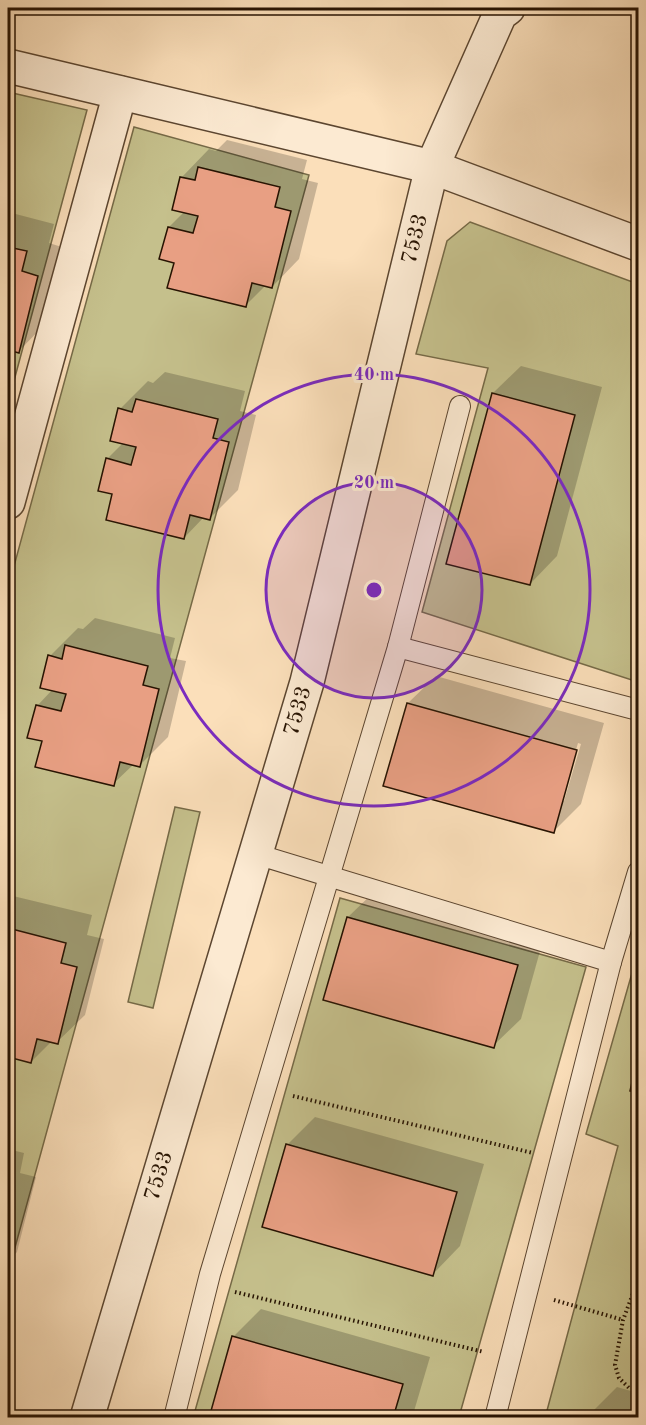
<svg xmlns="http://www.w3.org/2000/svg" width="646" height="1425" viewBox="0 0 646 1425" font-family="'Old Standard TT',serif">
<rect width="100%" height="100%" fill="#fbdfba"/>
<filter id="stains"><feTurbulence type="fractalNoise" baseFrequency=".00333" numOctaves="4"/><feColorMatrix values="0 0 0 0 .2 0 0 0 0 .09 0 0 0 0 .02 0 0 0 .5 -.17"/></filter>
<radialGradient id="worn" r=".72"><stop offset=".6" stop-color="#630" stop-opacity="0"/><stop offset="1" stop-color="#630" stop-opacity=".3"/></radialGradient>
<g fill="#c5c08c" stroke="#766a47" stroke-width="1.5">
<path d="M 8,92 L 87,110 L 8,403 Z"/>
<path d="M 134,127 L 309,175 L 8,1273 L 8,588 Z"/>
<path d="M 470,222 L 638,284 L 638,682 L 422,612 L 488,368 L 416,354 L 447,241 Z"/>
<path d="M 175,807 L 200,812 L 153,1008 L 128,1002 Z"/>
<path d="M 340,898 L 586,967 L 459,1417 L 193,1418 Z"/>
<path d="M 638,952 L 638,1417 L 545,1418 L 618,1146 L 586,1134 Z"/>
</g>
<g fill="#0003" fill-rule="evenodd">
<path d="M 227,140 L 307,160 L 302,179 L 318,183 L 299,259 L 272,287 L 266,285 L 245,306 L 175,261 L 169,227 L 185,211 L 174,209 L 182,177 L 209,149 L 216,151 Z"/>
<path d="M 8,212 L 54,224 L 49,243 L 65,248 L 46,323 L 19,351 L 13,349 L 8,355 Z"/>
<path d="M 521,366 L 602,387 L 557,556 L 530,584 L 493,393 Z"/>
<path d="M 165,372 L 245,391 L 240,411 L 256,415 L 238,490 L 210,518 L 204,517 L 184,538 L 113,493 L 107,459 L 123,443 L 120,409 L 148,381 L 153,383 Z"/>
<path d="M 95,618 L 175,638 L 170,658 L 186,661 L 168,737 L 140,765 L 134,764 L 113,784 L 37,706 L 53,689 L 50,656 L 78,628 L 83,629 Z"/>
<path d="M 436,676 L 604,723 L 581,804 L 553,832 L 408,703 ZM 578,743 L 581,744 L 564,801 L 561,801 Z"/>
<path d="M 376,890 L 544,937 L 521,1019 L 493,1046 L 348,917 Z"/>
<path d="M 13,896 L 92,915 L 87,935 L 104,939 L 85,1015 L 57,1042 L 52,1041 L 31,1062 L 8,1056 L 8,901 Z"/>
<path d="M 315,1117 L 484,1164 L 460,1246 L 433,1274 L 287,1145 Z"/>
<path d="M 8,1149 L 24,1153 L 20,1173 L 36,1177 L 17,1252 L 8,1262 Z"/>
<path d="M 261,1309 L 430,1357 L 412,1418 L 210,1418 L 233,1337 Z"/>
<path d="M 617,1387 L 638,1393 L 638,1418 L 588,1418 L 589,1415 Z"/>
</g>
<g fill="#e89f83" stroke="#271302" stroke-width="1.5">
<path d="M 198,167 L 280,187 L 275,207 L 291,211 L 272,288 L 252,283 L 246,307 L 167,288 L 174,263 L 159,259 L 168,227 L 193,233 L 198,216 L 172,210 L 180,177 L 195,180 Z"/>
<path d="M 8,247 L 27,251 L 22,271 L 38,276 L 19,353 L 8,350 Z"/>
<path d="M 492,393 L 575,415 L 530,585 L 446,564 Z"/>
<path d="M 136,399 L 218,419 L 213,438 L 229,442 L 210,520 L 190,515 L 184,539 L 106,520 L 112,494 L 98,491 L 106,458 L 131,465 L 136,447 L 110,441 L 118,408 L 132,412 Z"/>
<path d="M 65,645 L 148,666 L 143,685 L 159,689 L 140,767 L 120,762 L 114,786 L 35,767 L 42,741 L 27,738 L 36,705 L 61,711 L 66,694 L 40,688 L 48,655 L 62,659 Z"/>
<path d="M 407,703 L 577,750 L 554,833 L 383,786 Z"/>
<path d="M 347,917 L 518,965 L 494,1048 L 323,1000 Z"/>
<path d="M 8,928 L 66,943 L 61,963 L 77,967 L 58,1044 L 37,1039 L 31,1063 L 8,1057 Z"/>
<path d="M 638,1056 L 638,1093 L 630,1091 Z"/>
<path d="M 286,1144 L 457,1192 L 433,1276 L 262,1227 Z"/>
<path d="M 232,1336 L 403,1384 L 393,1418 L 209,1418 Z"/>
</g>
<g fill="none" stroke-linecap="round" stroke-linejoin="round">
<defs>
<g id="service">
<path d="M 398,647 L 638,710"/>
<path d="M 256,854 L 611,962"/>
<path d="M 174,1418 L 210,1274 L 398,647 L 460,406"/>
<path d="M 495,1418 L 611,962 L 638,872"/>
</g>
<g id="minor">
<path d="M 8,66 L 432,167 L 638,244"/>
<path d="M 8,502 L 120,93"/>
<path d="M 87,1418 L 307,682 L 432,167 L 500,14 L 508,8"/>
</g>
</defs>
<use href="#service" stroke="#5c4630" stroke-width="22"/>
<use href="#minor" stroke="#5c4630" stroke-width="36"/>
<g stroke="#271302" stroke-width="4" stroke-dasharray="1.5 3" stroke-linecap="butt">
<path d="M 293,1096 L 533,1153"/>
<path d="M 638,1282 L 637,1283 L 623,1320 L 615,1365 L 619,1378 L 629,1388 L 638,1391"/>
<path d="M 235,1292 L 484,1352"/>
<path d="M 554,1300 L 623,1320"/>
</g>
<use href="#service" stroke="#fcead2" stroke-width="20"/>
<use href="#minor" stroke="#fcead2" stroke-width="33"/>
</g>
<circle cx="374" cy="590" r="108" fill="#7b2cbf" fill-opacity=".12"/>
<g fill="none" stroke="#7b2cbf" stroke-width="3">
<circle cx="374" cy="590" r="108"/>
<circle cx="374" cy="590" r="216"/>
</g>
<g text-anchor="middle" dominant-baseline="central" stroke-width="6" stroke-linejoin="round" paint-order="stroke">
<g font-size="22" fill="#271302" stroke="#fcead2">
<text transform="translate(415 239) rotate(-76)">7533</text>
<text transform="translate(298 711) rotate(-74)">7533</text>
<text transform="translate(159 1176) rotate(-73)">7533</text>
</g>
</g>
<circle cx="374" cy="590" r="9" fill="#7b2cbf" stroke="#fcead2" stroke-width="3"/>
<g font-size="18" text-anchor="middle" font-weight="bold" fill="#7b2cbf" stroke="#fcead2" stroke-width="6" stroke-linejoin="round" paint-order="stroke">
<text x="374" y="380">40 m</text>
<text x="374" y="488">20 m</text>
</g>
<rect width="646" height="1425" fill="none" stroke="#fbdfba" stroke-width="30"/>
<rect x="9" y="9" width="628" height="1407" fill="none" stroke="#271302" stroke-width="3"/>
<rect x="15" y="15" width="616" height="1395" fill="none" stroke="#271302" stroke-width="1.5"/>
<rect width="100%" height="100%" filter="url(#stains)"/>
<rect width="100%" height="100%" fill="url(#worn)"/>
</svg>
